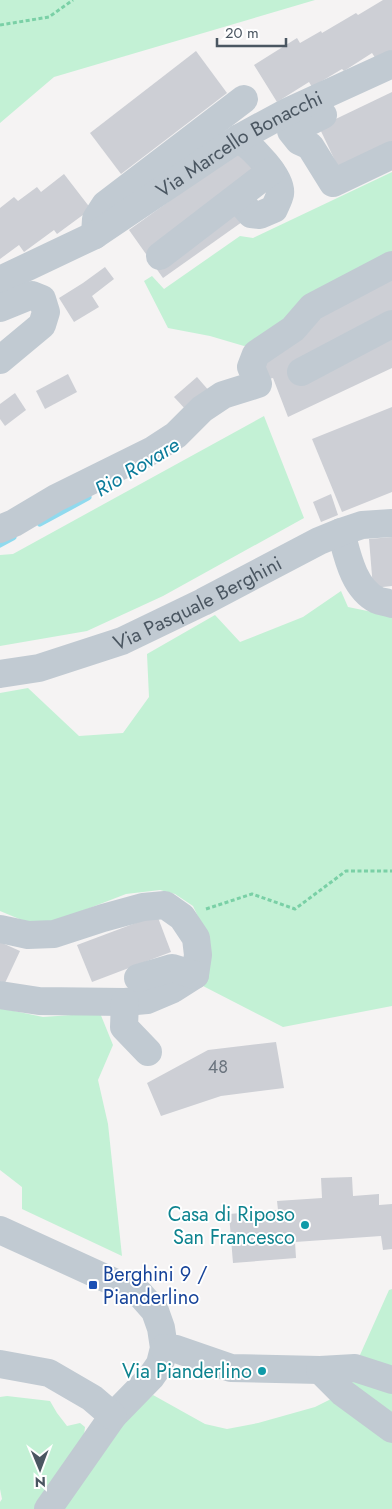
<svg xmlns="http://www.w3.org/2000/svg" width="392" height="1509" viewBox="0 0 392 1509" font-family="Jost,sans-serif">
<rect width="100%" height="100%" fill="#f5f3f3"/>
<g fill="#c3f1d5">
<path d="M 0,0 L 315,0 L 54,77 L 0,123 Z"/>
<path d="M 392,172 L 392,252 L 279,328 L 253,344 L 244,346 L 210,336 L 168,328 L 144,281 L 152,276 L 164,289 L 240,236 L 253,238 Z"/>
<path d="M 264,416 L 304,518 L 163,596 L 87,631 L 0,646 L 0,555 L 13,554 Z"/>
<path d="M 341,591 L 348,607 L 392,616 L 392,1006 L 283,1027 L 203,986 L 204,968 L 201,923 L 193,906 L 175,894 L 160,890 L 126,894 L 56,921 L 29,923 L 0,911 L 0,693 L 28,688 L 79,736 L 123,733 L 149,697 L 147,654 L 215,615 L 240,642 L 303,617 Z"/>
<path d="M 0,1008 L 43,1017 L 100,1013 L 113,1045 L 98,1080 L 108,1124 L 122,1256 L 22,1209 L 22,1187 L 0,1170 Z"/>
<path d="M 392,1289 L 392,1509 L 59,1509 L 107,1434 L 153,1395 L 205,1424 L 227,1429 L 258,1423 L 315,1407 L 343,1393 L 389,1290 Z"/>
<path d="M 7,1396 L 50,1401 L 57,1413 L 67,1426 L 80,1423 L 85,1427 L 84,1436 L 37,1509 L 0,1509 L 0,1502 L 2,1499 L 0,1489 L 0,1397 Z"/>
</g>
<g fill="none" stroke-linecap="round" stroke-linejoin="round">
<g stroke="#90daee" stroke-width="7">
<path d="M 40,523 L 88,497"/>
<path d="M 0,544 L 13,537"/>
</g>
</g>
<g fill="#cdcfd5">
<path d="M 383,0 L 392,0 L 392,50 L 376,59 L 372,53 L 344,71 L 342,69 L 312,87 L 309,82 L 277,102 L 254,65 L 297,38 L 300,43 L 321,31 L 322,33 L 356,13 L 358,15 Z"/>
<path d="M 196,51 L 227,93 L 121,174 L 90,133 Z"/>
<path d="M 392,92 L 392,144 L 339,169 L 319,127 Z"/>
<path d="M 238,152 L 254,169 L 242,222 L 163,278 L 129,230 Z"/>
<path d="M 64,174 L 91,209 L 57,234 L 54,230 L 24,252 L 19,245 L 0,259 L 0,208 L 14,197 L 18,201 L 37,187 L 41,192 Z"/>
<path d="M 105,267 L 114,279 L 92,296 L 99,307 L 74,322 L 59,298 L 83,283 Z"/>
<path d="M 392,277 L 392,368 L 288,417 L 273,378 L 269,379 L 264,363 L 317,313 Z"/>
<path d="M 68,374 L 77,392 L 45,409 L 36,391 Z"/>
<path d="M 197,377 L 210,392 L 188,412 L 174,397 Z"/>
<path d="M 15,393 L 26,410 L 5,426 L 0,419 L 0,404 Z"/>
<path d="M 392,407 L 392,492 L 342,512 L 312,439 Z"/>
<path d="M 331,494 L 338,515 L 321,522 L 313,502 Z"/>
<path d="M 392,537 L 392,586 L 373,588 L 369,539 Z"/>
<path d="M 157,915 L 171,952 L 92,982 L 77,945 Z"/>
<path d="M 0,942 L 20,951 L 5,983 L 0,981 Z"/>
<path d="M 276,1042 L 284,1088 L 221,1096 L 161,1116 L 147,1083 L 208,1050 Z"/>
<path d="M 352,1177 L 353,1196 L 379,1194 L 379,1205 L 392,1204 L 392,1249 L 383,1250 L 381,1236 L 295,1242 L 296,1258 L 233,1263 L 229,1214 L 278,1210 L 277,1201 L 322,1198 L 321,1178 Z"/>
</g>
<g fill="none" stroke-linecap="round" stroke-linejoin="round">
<g stroke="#7ad0a6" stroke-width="3" stroke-dasharray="4 2.5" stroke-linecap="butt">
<path d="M 0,25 L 49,17 L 73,0"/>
<path d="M 206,909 L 252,894 L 295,909 L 346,871 L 392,871"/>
</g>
<g stroke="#c1cad2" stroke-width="28">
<path d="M 323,115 L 291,131 L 299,141 L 310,146 L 333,183 L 392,155"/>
<path d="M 239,138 C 251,147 283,177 280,194 C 279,199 276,204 274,209 L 260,215 L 251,214 L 244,206"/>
<path d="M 95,235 L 96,219 L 105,205 L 244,99"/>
<path d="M 160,256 L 271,171"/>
<path id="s1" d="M 0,280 L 95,235 L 239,138 L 287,112 L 392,64"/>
<path d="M 0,308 L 32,295 L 42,299 L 46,312 L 42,325 L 0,360"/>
<path d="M 301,372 L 392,324"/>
<path d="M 0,529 L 14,523 L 56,498 L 153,450 L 176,435 L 202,409 L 223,395 L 258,384 L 251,367 L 256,354 L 293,329 L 312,307 L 392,265"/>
<path d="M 341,532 C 347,554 353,588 377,600 C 381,602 387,602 392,604"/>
<path id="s2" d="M 0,674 L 39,668 L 122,641 L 203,602 L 319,541 L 341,532 L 362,525 L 392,523"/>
<path d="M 0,929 L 28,935 L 54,934 L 103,918 L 143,907 L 165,905 L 182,917 L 196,938 L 198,955 L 195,975 L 173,989 L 147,1000 L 125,1002 L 39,1001 L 0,995"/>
<path d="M 138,978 L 172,968 L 195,975"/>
<path d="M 125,1002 L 124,1027 L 148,1052"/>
<path d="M 0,1230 L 140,1294 L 155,1311 L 161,1328 L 164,1348 L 160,1364 L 151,1377 L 113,1416 L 48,1509"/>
<path d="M 164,1348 L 176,1349 L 231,1368 L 320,1370 L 355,1368 L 392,1380"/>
<path d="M 0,1364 L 49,1373 L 92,1398 L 113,1416"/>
<path d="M 320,1370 L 343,1393 L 392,1429"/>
</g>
</g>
<g fill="#0f9aa8" stroke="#fff" stroke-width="2">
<circle cx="305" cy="1225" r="5"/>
<circle cx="262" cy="1371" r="5"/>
</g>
<rect fill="#1a4fb4" stroke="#fff" stroke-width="2" x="88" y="1280" width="10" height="10" rx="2.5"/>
<g text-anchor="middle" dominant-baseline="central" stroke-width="4" stroke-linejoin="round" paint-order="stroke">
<g font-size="18" fill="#6b747e">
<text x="218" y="1067">48</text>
</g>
<g font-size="20" fill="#4a5661" stroke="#fff">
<text stroke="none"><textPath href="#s1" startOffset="276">Via Marcello Bonacchi</textPath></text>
<text stroke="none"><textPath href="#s2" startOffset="211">Via Pasquale Berghini</textPath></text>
</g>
<g font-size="20" fill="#0d838f" stroke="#fff" text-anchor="end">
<text x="295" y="1214">Casa di Riposo<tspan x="295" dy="23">San Francesco</tspan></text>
<text x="252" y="1371">Via Pianderlino</text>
</g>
<g font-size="20" fill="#164399" stroke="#fff" text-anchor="start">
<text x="103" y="1274">Berghini 9 /<tspan x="103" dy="23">Pianderlino</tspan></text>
</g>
<g font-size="21" font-style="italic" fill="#0c7c9b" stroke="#fff">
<text transform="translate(137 467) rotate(-31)">Rio Rovare</text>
</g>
</g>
<g transform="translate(40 1469) rotate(179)" stroke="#ffffff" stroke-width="4" paint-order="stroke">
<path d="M0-4L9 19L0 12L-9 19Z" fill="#4a5661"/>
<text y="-8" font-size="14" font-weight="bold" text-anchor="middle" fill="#4a5661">N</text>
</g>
<path d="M217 38v8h69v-8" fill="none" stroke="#4a5661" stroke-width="2.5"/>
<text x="225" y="38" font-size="15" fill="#4a5661" stroke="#ffffff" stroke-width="4" paint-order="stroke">20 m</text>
</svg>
